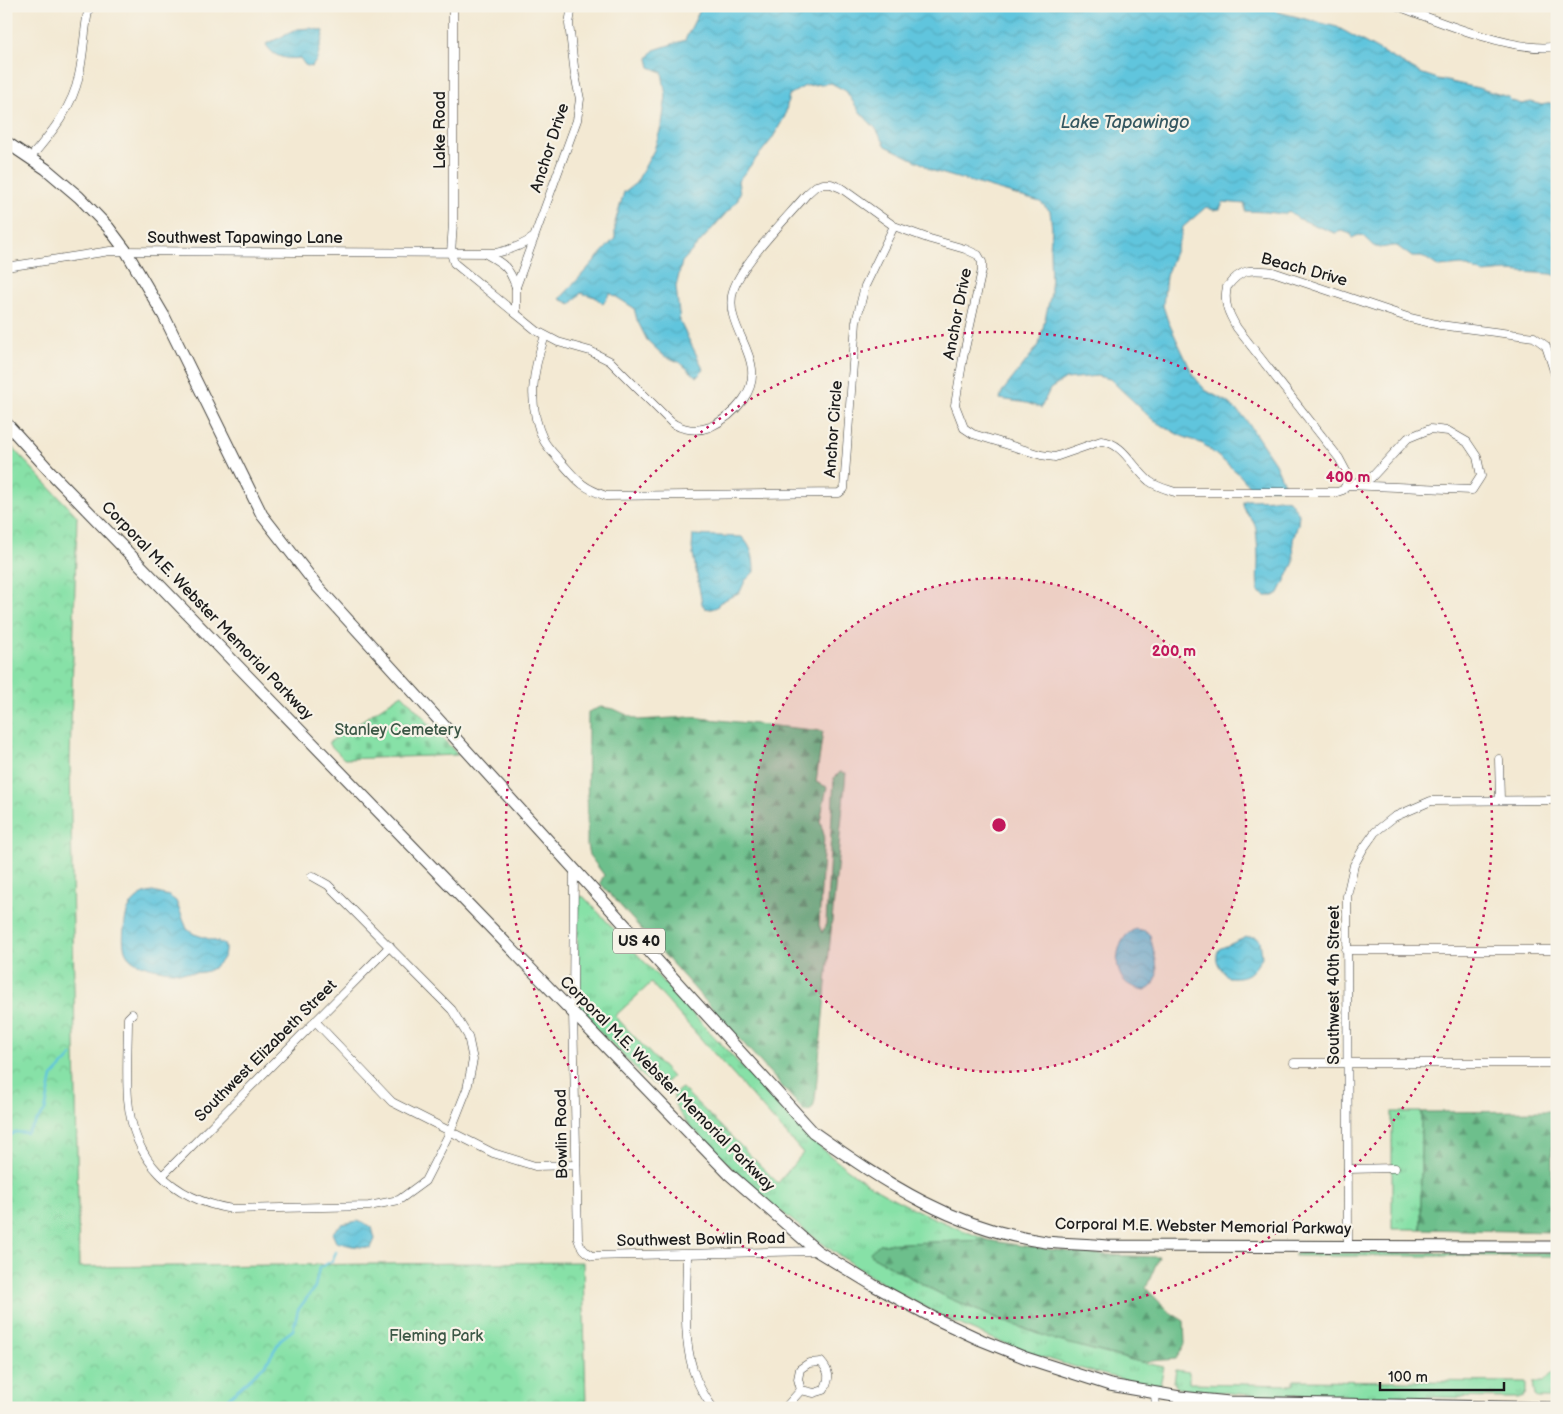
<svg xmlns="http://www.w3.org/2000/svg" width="1563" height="1414" viewBox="0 0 1563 1414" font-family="'Balsamiq Sans',sans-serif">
<defs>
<pattern id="grass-tufts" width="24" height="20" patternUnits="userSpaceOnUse" patternTransform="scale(1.25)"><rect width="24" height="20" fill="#87e1a7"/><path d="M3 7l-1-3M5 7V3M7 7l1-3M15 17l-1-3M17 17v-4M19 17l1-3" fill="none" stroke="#74c08f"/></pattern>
<pattern id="forest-firs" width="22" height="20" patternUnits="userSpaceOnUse" patternTransform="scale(1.25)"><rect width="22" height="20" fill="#6dbf8c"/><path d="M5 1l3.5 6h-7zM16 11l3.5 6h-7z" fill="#599a72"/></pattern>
<pattern id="cemetery-stones" width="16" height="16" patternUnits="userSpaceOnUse" patternTransform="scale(1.25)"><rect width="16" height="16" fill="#87e1a7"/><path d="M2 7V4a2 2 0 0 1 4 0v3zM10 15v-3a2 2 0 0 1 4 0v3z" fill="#74c08f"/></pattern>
<pattern id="park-crowns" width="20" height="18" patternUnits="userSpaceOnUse" patternTransform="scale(1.25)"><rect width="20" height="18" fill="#87e1a7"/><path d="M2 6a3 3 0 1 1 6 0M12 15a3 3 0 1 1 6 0" fill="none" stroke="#74c08f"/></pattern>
<pattern id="water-waves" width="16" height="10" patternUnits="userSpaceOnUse" patternTransform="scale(1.25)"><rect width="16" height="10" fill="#60c5dd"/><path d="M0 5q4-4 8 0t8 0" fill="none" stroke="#53a9bd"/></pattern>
</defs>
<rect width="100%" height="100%" fill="#f7f3e8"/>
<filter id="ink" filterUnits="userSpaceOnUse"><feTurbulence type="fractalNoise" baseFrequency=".02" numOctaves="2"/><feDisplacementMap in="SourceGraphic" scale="10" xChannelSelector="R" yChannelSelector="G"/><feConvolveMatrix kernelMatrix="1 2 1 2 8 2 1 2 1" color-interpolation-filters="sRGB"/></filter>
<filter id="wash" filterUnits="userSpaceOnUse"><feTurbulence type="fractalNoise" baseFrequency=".0096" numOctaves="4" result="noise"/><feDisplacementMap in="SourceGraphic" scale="20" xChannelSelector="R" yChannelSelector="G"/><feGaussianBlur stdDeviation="1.12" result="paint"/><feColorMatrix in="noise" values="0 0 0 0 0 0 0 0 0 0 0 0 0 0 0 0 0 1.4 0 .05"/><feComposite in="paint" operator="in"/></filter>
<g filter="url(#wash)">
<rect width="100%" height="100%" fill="#f3e9d3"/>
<g fill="url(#grass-tufts)" stroke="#527e62">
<path d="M 581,896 L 584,897 C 634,951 684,1004 734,1058 C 775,1102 814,1148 864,1181 C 902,1206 945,1223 987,1240 L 880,1244 L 872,1256 C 897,1270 923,1286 949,1298 C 1017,1330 1091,1352 1164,1367 L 1160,1385 C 1133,1383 1105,1375 1079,1368 C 934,1328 810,1249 706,1142 C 696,1132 672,1111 674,1096 C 675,1092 679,1090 682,1088 L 778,1183 L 803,1153 L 651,983 L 615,1016 L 672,1077 C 661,1088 657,1087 645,1078 L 582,1014 L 578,1003 L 577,899 Z"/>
<rect x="1392" y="1112" width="29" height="117"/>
<rect x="1295" y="1253" width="262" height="3"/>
<path d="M 1557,1368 L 1557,1398 L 1538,1398 L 1535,1396 L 1533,1382 L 1544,1382 Z"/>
<path d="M 1176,1370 L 1189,1372 L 1189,1383 L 1294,1385 L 1294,1380 L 1526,1382 L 1526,1393 L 1524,1396 L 1518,1398 L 1251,1395 L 1177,1388 L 1174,1382 Z"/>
</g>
<g fill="url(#forest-firs)" stroke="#446e54">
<path d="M 601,707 L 614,709 L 638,720 L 690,717 L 823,731 L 816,782 L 827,787 L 820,821 L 824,835 L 819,925 L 822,933 L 826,924 L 834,778 L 840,772 L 846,773 L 815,1100 L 813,1108 L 809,1111 L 804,1111 L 600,883 L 604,875 L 589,855 L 587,845 L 588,712 Z"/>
<path d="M 1557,1111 L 1557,1127 L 1552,1128 L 1552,1232 L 1421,1229 L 1421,1112 Z"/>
<path d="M 987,1240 C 1044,1250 1101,1256 1159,1257 L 1146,1288 L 1168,1311 L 1184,1321 L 1185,1344 L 1176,1359 L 1140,1362 L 1055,1340 L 986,1314 L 948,1298 L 872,1256 L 870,1252 L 880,1244 Z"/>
</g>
<path fill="url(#cemetery-stones)" stroke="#527e62" d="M 402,694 L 458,755 L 344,759 L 328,743 Z"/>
<path fill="url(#park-crowns)" stroke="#527e62" d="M 6,441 L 77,516 L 70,761 L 79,1267 L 583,1262 L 586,1408 L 6,1408 Z"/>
<g fill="url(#water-waves)" stroke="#3e707c">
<path d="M 702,6 L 1249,6 L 1257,9 L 1275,9 L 1278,12 L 1337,27 L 1420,73 L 1438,79 L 1478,88 L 1508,97 L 1512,101 L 1522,104 L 1531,102 L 1542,105 L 1557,102 L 1557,276 L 1552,274 L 1507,271 L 1483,273 L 1462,265 L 1439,267 L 1427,259 L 1421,257 L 1412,257 L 1397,246 C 1390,245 1384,249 1376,247 C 1366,244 1368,229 1352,238 L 1351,234 L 1342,231 L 1335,233 L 1297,218 L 1289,211 L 1284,214 L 1267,212 L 1245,211 L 1245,204 L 1223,202 L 1220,209 L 1213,210 L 1206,207 L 1183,227 L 1181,236 L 1166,276 L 1163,306 L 1168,321 L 1193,375 L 1205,390 L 1227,402 L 1244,417 L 1275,463 L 1285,486 L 1279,488 L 1251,488 L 1238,473 L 1203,444 L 1179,435 L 1154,421 L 1110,379 L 1097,376 L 1066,379 L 1050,389 L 1041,408 L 1027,403 L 1000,399 L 1002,392 L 1039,345 L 1051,293 L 1050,247 L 1052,229 L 1050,211 L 1040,202 L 930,170 L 923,164 L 886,146 L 876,129 L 859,111 L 846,91 L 831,83 L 805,86 L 789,95 L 785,116 L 772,139 L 738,181 L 740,193 L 737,201 L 682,262 L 676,287 L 680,322 L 704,370 L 697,377 L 679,362 L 664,356 L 647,340 L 637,320 L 634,308 L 610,293 L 603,304 L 595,297 L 581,293 L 571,304 L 560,299 L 615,238 L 615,223 L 624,192 L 636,183 L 654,150 L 662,124 L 666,96 L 662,72 L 650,67 L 648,58 L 654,50 L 685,40 Z"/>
<path d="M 310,28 L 324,31 L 317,60 L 311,67 L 305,65 L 300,58 C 287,60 272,57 266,44 L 298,29 Z"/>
<path d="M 1283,499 L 1289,500 L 1299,514 L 1298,524 L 1293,540 L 1294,562 L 1279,593 L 1273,596 L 1265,596 L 1259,592 C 1256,582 1258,571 1258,561 C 1258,551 1257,539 1256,529 C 1254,518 1242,512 1243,502 L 1246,500 Z"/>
<path d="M 693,535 L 742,537 C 752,547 754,558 754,572 L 745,581 L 740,592 L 719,603 L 717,607 L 711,609 L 705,608 L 702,604 L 692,548 Z"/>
<path d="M 153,892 L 169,896 L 176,901 L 187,929 L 194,934 L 224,944 C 226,950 225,954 222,959 C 218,965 211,971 203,972 C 189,975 138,969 129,957 C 120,947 124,928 126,916 C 129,903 140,893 153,892 Z"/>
<path d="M 1136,929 L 1146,931 L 1150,935 C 1153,952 1166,982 1146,990 C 1136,989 1124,985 1120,974 C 1113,959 1120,934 1136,929 Z"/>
<path d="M 1247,937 L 1254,937 L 1260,940 L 1262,957 C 1252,974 1248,978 1228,977 C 1220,968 1213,961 1219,949 Z"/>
<path d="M 358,1221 L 372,1227 L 375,1239 L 371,1248 L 352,1246 L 336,1242 L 332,1233 L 342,1224 Z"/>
</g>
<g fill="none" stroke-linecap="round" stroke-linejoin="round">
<g stroke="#60c5dd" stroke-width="2.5">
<path d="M 6,1138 L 15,1132 L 27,1133 L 45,1111 L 52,1077 L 72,1056"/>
<path d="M 225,1401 L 266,1364 L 281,1339 L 293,1330 L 298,1310 L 315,1287 L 319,1268 L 332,1261 L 336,1252"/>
</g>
</g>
</g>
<g filter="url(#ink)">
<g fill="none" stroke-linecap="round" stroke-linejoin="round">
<defs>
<g id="minor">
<path d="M 453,6 L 453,223 L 451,253 L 454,263 L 537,331 L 558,342 L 590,351 L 610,361 L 671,422 C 682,430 697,432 710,427 C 723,421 735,411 743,400 C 772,360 722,330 733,291 C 742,262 786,219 807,194 L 816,186 L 823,184 L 831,184 L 841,188 L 894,226 L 930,239 L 965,249 L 978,255 L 982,262 L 982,270 L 963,358 L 955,405 L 964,428 L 973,434 L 1041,455 L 1055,457 L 1101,441 C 1123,442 1133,468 1149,481 C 1157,487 1166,489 1175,492 L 1337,492 L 1343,490 L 1346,485 L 1371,478 L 1408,438 L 1430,429 L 1448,431 L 1467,442 L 1477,457 L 1481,476 L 1472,490 L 1346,485"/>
<path d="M 1398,6 C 1434,20 1521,55 1557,46"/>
<path d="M 30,158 C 51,134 73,107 79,75 C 84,53 84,29 89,6"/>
<path d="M 486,254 C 504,264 509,267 516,287"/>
<path d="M 6,267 L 110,251 L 496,253 C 510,250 522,246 534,237"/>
<path d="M 516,313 L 516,287 L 577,120 L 580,99 L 575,75 L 569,24 L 572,6"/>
<path d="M 545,336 C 532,371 527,406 544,441 C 548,448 555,455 561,462 C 578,481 581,487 606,496 L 839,493 L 844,489 L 856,322 L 865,286 L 894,226"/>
<path d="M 1346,485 L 1348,475 L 1339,458 L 1237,328 C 1229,314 1223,303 1227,287 C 1241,268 1251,269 1273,272 L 1410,318 L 1440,325 L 1534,337 L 1546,346 L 1557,380"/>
<path d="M 1499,759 L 1500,800"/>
<path d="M 574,869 L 573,1012 L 578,1239 C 580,1247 584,1252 592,1256 L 817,1251"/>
<path d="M 1346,950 L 1557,950"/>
<path d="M 132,1014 L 128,1018 C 128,1045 126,1072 128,1099 C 133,1161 172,1199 232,1209 L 369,1206 L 399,1200 L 425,1181 L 450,1132 L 467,1089 L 473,1060 L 468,1036 L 452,1010 L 328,885 L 312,876"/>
<path d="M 315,1021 L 392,1102 L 493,1153 L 535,1166 L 576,1165"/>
<path d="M 1294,1063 L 1557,1063"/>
<path d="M 1348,1169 L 1395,1168"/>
<path d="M 162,1176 L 390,946"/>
<path d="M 1348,1246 L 1347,896 L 1354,865 L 1363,849 L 1375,832 L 1394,817 L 1431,801 L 1557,800"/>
<path d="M 687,1255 C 687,1292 682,1334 693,1370 C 697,1383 705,1397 713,1408"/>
<path d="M 821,1362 C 830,1372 830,1378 824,1390 L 814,1393 L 801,1390 L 798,1379 L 800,1369 L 809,1363 Z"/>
<path d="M 1155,1394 L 1156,1408"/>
<path d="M 785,1408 L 801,1390"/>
<path d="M 1176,1408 L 1180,1397"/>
</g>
<g id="primary">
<path d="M 6,142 L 46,169 L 79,197 L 108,227 L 126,251 L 164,316 L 262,515 L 318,587 L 813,1132 C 887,1184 954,1229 1046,1242 C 1066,1244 1087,1244 1107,1246 L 1557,1247"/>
<path d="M 6,423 L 57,479 L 729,1174 L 817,1251 L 873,1285 L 934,1318 L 981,1340 L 1026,1358 L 1110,1385 L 1180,1397 L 1229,1402 L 1555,1408"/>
</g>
</defs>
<use href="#minor" stroke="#3c3b37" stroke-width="9"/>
<use href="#primary" stroke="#3c3b37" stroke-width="13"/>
<use href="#minor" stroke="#fff" stroke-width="8"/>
<use href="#primary" stroke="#fff" stroke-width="11"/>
</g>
</g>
<circle cx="999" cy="825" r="247" fill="#c2185b" fill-opacity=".12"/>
<g fill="none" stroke="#c2185b" stroke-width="2.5" stroke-dasharray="2.5 5">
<circle cx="999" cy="825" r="247"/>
<circle cx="999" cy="825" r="493"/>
</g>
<g text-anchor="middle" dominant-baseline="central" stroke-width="4.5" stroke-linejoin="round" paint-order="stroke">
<rect fill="#f7f3e8" stroke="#5e5c59" stroke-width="1" x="613" y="928.5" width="52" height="25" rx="4"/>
<g font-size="15" font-weight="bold" fill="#1c1c1c">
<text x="639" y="941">US 40</text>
</g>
<g font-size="16" fill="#1c1c1c" stroke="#f7f3e8">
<text transform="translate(440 130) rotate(-90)">Lake Road</text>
<text transform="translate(550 148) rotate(-72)">Anchor Drive</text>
<text x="245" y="238">Southwest Tapawingo Lane</text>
<text transform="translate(1304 270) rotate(15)">Beach Drive</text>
<text transform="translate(958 314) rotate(-79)">Anchor Drive</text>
<text transform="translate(834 429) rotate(-86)">Anchor Circle</text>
<text transform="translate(207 611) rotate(46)">Corporal M.E. Webster Memorial Parkway</text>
<text transform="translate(1334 985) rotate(-90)">Southwest 40th Street</text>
<text transform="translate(266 1051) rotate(-45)">Southwest Elizabeth Street</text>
<text transform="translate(667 1084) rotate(45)">Corporal M.E. Webster Memorial Parkway</text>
<text transform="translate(562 1134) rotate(-91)">Bowlin Road</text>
<text transform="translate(1203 1227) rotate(1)">Corporal M.E. Webster Memorial Parkway</text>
<text transform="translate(701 1240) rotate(-1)">Southwest Bowlin Road</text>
</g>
<g font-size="16" fill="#3c5746" stroke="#f7f3e8">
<text x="398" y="730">Stanley Cemetery</text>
<text x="436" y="1336">Fleming Park</text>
</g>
<g font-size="18" font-style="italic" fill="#345760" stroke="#f7f3e8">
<text x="1125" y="122">Lake Tapawingo</text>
</g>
</g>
<circle cx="999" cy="825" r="8" fill="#c2185b" stroke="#f7f3e8" stroke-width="2.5"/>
<g font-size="15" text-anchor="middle" font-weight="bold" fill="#c2185b" stroke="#f7f3e8" stroke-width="4.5" stroke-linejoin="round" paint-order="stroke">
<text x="1348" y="482">400 m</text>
<text x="1174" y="656">200 m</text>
</g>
<rect width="1563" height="1414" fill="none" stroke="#f7f3e8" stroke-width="25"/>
<path d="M1380 1382v8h124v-8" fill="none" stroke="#1c1c1c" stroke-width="2.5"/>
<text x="1388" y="1382" font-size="15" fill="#1c1c1c" stroke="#f7f3e8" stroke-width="4" paint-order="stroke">100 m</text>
</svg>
